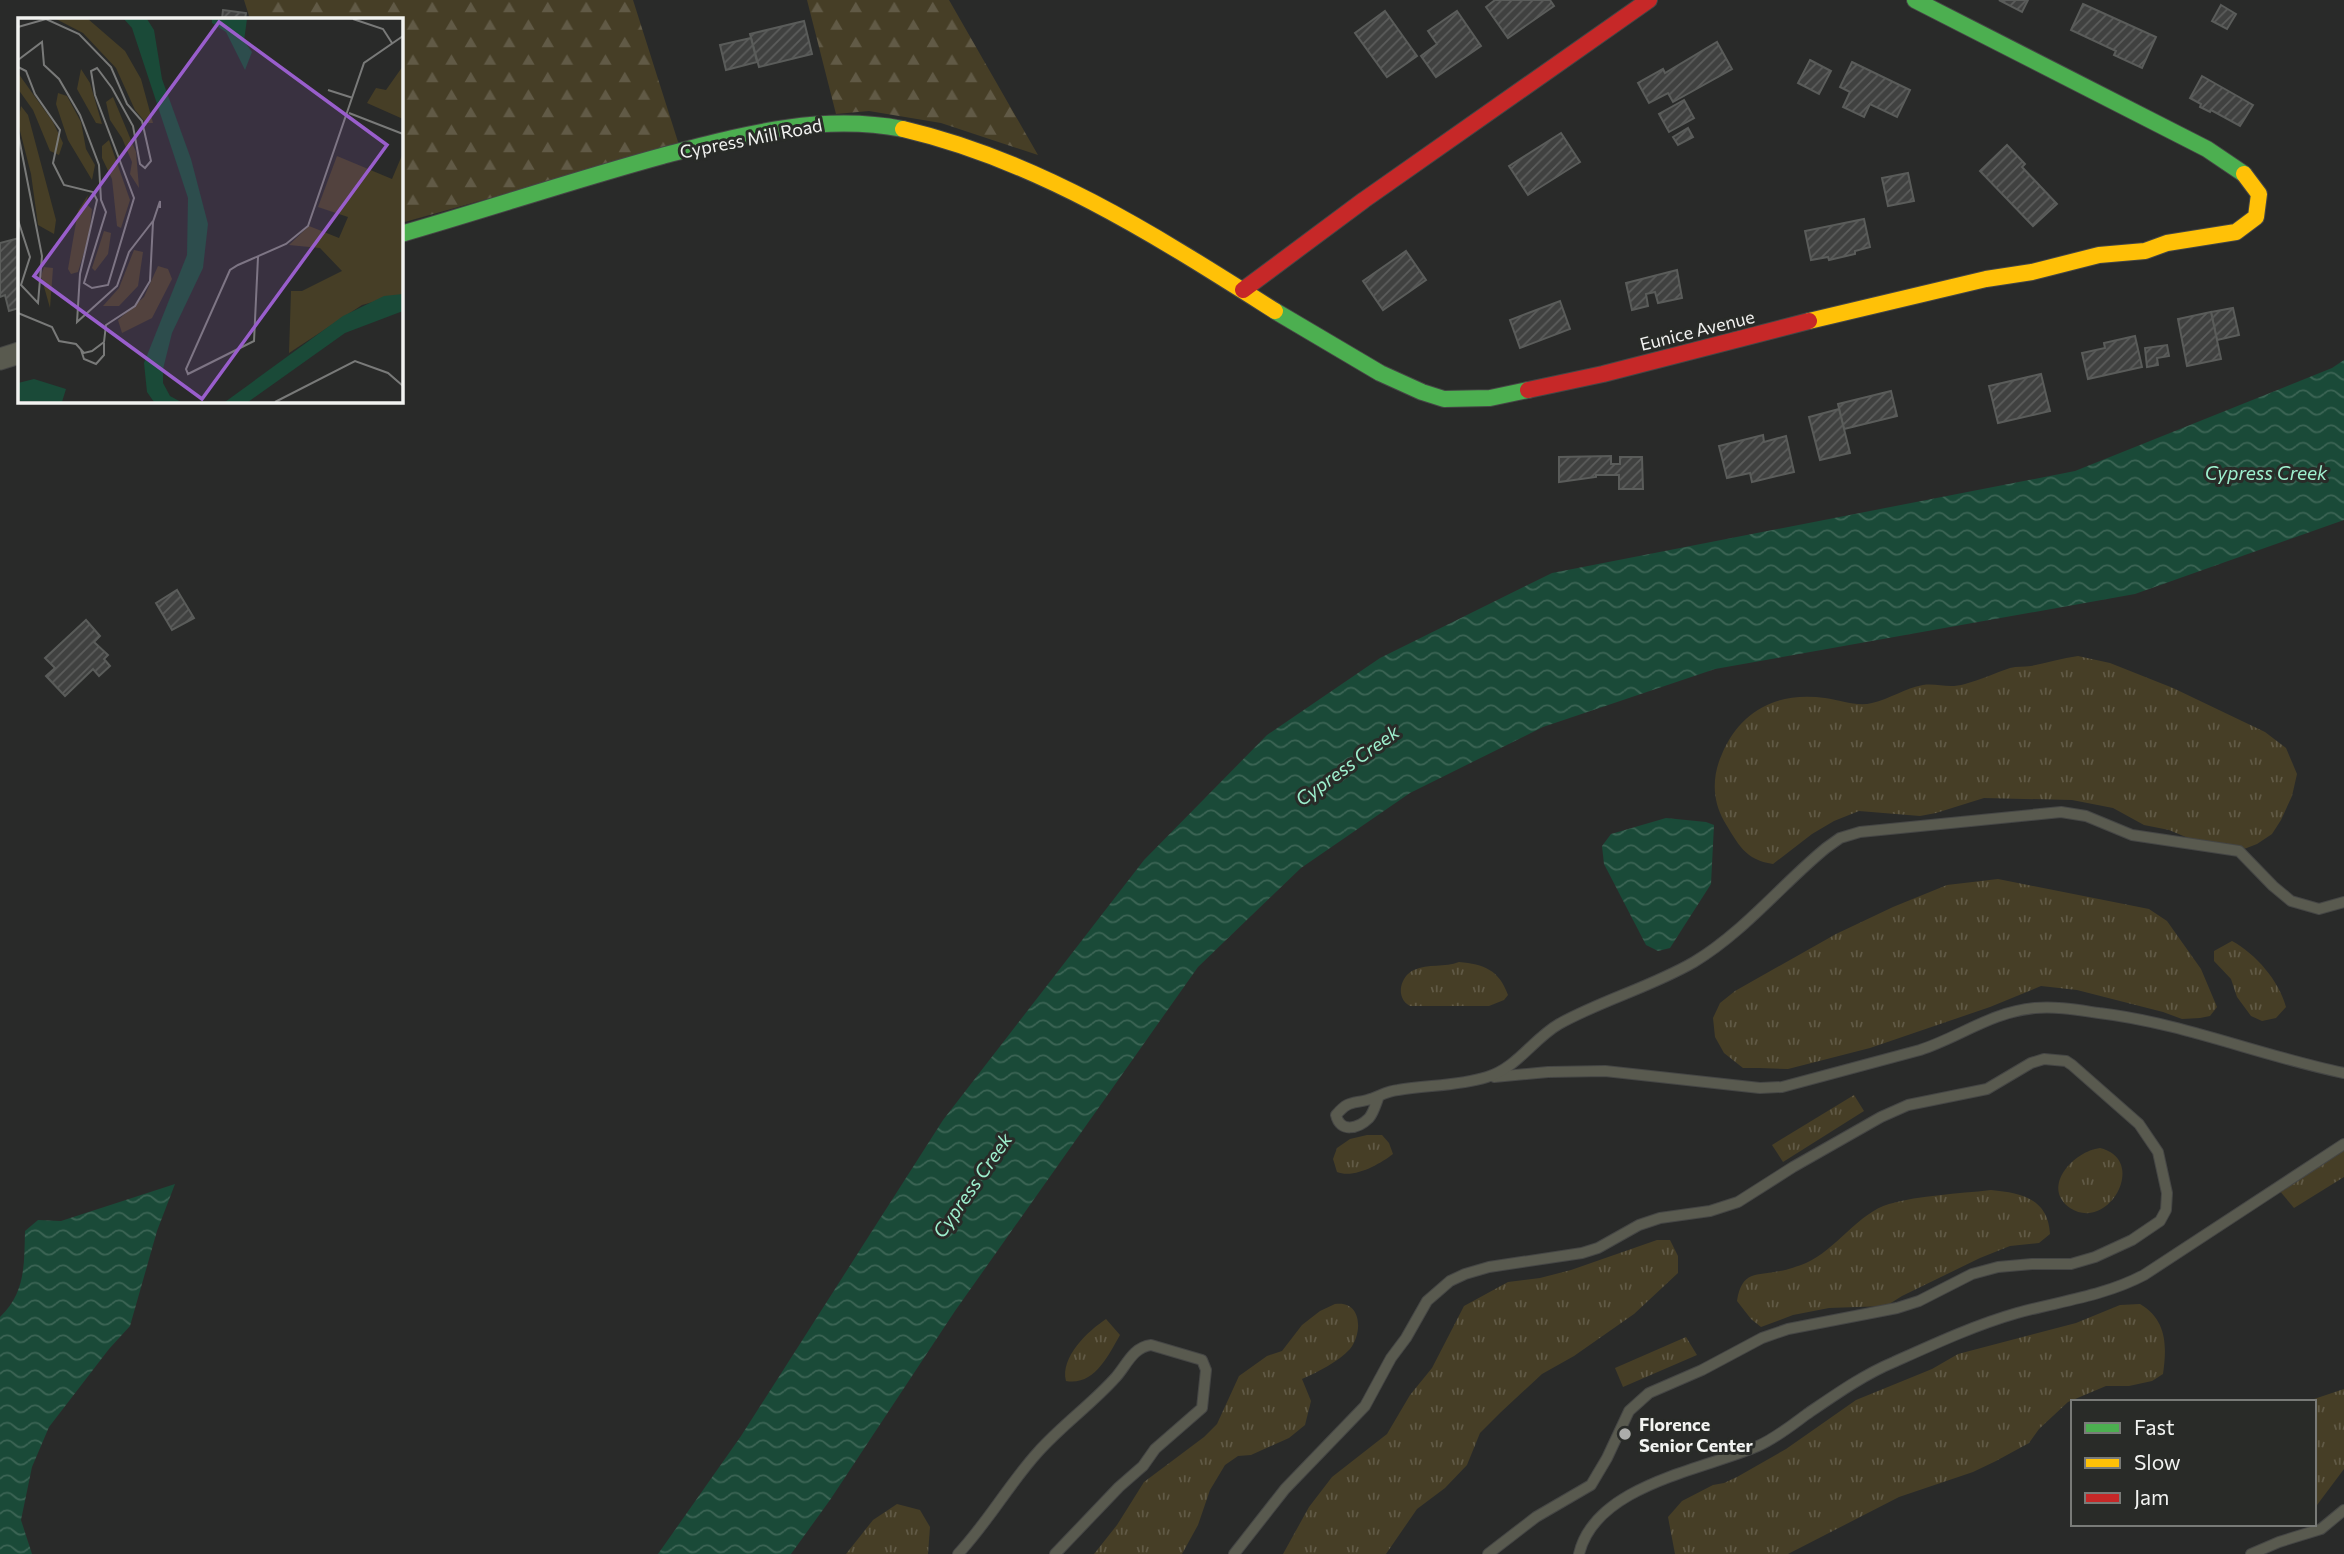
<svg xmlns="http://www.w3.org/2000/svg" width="2344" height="1554" viewBox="0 0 2344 1554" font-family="Commissioner,sans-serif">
<defs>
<pattern id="grass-tufts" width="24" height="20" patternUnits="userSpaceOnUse" patternTransform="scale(1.75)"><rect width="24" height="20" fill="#463e26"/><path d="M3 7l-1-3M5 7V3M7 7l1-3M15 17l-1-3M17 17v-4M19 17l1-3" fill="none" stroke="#615a46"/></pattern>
<pattern id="forest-firs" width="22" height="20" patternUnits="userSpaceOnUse" patternTransform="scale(1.75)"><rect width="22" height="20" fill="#463e26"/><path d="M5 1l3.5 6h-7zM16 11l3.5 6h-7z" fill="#615a46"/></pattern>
<pattern id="water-waves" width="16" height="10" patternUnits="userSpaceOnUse" patternTransform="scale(1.75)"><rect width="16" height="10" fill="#1a4a38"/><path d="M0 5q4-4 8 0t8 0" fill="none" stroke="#3c6555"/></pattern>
<pattern id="building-hatch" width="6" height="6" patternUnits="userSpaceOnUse" patternTransform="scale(1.75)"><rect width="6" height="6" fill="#404140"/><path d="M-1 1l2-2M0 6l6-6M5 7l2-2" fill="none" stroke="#5c5d5c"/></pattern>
</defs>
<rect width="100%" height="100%" fill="#292a29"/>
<g fill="url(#grass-tufts)">
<path d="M 2078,656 L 2110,663 L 2173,688 L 2265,732 L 2286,748 L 2297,774 L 2292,796 L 2281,820 L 2272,834 L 2257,844 L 2239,851 L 2205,845 L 2169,830 L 2144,825 L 2113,808 L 2072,800 L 1984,798 L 1936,813 L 1920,816 L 1859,811 L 1834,821 L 1812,834 L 1773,864 C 1745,860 1738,844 1724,821 C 1712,800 1712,776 1722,754 C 1740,711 1778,691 1825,698 C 1841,700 1857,707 1872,703 C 1890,699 1905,688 1923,685 C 1938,683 1948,689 1965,684 C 1980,680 1995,673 2010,668 C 2017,666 2024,667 2031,666 C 2047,663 2062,658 2078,656 Z"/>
<path d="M 1998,879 L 2149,909 L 2167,921 L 2201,969 L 2217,1007 L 2210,1016 L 2200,1018 L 2182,1019 L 2163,1012 L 2077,990 L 2041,986 L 1990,1007 L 1870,1048 L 1788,1069 L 1760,1068 L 1743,1068 L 1724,1053 L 1715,1037 L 1713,1018 L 1720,1003 L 1735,991 L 1836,934 L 1893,907 L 1947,885 Z"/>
<path d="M 2232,941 C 2256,954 2279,981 2286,1007 L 2276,1018 L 2262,1021 L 2251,1016 L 2237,997 L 2231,979 L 2214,961 L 2214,951 Z"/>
<path d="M 1459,962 C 1484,964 1499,970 1508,995 L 1504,1000 L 1489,1006 L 1410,1006 C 1395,998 1400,976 1414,970 C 1428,963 1445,968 1459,962 Z"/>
<path d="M 1854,1095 L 1864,1111 L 1783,1162 L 1772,1145 Z"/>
<path d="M 1367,1135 L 1382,1135 L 1389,1143 L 1393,1154 C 1380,1164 1354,1179 1337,1172 L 1333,1159 L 1337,1148 L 1350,1139 Z"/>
<path d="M 2100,1148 C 2149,1160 2108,1233 2070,1208 C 2040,1187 2074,1151 2100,1148 Z"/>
<path d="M 2344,1150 L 2344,1177 L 2294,1208 L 2279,1190 Z"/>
<path d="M 1991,1190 C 2021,1193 2048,1198 2050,1234 L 2039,1243 L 2010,1246 L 1980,1258 L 1902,1296 L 1886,1306 L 1829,1308 L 1793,1315 L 1761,1327 L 1751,1319 L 1737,1301 C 1742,1270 1756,1276 1780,1271 C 1788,1270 1798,1266 1806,1263 C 1836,1250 1858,1213 1889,1204 C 1921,1195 1957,1194 1991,1190 Z"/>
<path d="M 1657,1240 L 1670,1240 L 1678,1256 L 1678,1273 L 1634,1314 L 1574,1356 L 1542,1374 L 1501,1412 L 1480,1433 L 1467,1465 L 1445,1488 L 1417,1509 L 1386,1554 L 1283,1554 L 1309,1507 L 1332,1477 L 1387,1434 L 1410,1395 L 1432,1368 L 1464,1306 L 1508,1282 L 1540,1278 L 1571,1270 Z"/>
<path d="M 1335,1304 C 1362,1300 1363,1333 1350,1349 C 1338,1362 1318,1372 1302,1379 L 1311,1401 L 1305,1425 L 1289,1438 L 1251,1455 L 1238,1456 L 1225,1465 L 1210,1490 L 1198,1525 L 1182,1554 L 1094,1554 L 1117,1525 L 1144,1482 L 1204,1437 L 1217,1424 L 1239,1376 L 1267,1356 L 1282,1351 L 1302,1325 L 1320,1311 Z"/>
<path d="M 2140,1304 C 2167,1320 2167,1346 2163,1374 L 2152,1381 L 2129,1386 L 2106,1386 L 2068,1402 L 2039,1429 L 2029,1443 L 1996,1461 L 1973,1472 L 1899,1497 L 1788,1554 L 1675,1554 L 1668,1517 L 1682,1501 L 1713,1485 L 1724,1483 L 1737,1477 L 1786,1449 L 1856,1400 L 1932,1369 L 1958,1354 L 2076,1323 L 2120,1305 Z"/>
<path d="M 1106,1319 L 1120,1335 C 1108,1356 1094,1386 1066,1381 C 1060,1357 1088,1331 1106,1319 Z"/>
<path d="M 1686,1337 L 1697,1355 L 1623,1387 L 1615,1368 Z"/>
<path d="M 2344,1389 L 2344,1469 L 2314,1509 L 2314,1402 L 2305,1402 Z"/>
<path d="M 897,1504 L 920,1510 L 930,1527 L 928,1554 L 846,1554 L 873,1520 Z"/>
</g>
<g fill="url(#forest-firs)">
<path d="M 244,0 L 633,0 L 679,145 L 401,223 L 401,19 L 250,19 Z"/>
<path d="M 807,0 L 949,0 L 1038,155 L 941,123 L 869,111 L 836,114 Z"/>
</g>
<g fill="url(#water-waves)">
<path d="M 2344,360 L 2344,520 L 2135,594 L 1715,669 L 1543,727 L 1410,793 L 1301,868 L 1198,967 L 955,1311 L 830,1500 L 791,1554 L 658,1554 L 741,1436 L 943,1120 L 1144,860 L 1267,735 L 1380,658 L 1552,573 L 2075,471 L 2332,368 Z"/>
<path d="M 1666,818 L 1706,822 L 1714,825 L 1711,884 L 1670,948 L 1658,951 L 1646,945 L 1604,864 L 1602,846 L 1611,834 Z"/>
<path d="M 175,1184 L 157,1231 L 130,1326 L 109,1349 L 49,1427 L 32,1467 L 21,1520 L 32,1554 L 0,1554 L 0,1317 C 26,1292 24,1264 25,1231 L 38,1220 L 61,1221 Z"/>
</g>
<g fill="url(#building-hatch)" stroke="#5a5c5a" stroke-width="2">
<path d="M 1495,0 L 1550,0 L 1554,6 L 1508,38 L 1486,7 Z"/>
<path d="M 1999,0 L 2028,0 L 2022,12 Z"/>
<path d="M 2083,4 L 2156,37 L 2142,68 L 2114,55 L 2116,51 L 2071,30 Z"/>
<path d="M 2221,5 L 2236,14 L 2227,29 L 2212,21 Z"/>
<path d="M 223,10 L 246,13 L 245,19 L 222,19 Z"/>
<path d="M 1385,11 L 1417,56 L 1387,77 L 1355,33 Z"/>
<path d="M 1457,11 L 1481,46 L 1436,77 L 1421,56 L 1437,44 L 1428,31 Z"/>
<path d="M 804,21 L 812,54 L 759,67 L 750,34 Z"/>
<path d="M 751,38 L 757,62 L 726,70 L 720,45 Z"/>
<path d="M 1717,42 L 1732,69 L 1673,102 L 1668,93 L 1649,103 L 1638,83 L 1663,69 L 1665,73 Z"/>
<path d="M 1810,60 L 1831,71 L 1819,94 L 1798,83 Z"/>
<path d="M 1852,62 L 1910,90 L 1897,117 L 1870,104 L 1864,117 L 1843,107 L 1850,92 L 1840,87 Z"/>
<path d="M 2202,76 L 2253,105 L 2240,126 L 2211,110 L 2210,112 L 2200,107 L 2201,104 L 2190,98 Z"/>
<path d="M 1684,100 L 1694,118 L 1669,132 L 1659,114 Z"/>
<path d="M 1688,128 L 1693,137 L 1678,145 L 1673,137 Z"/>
<path d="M 1561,133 L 1580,162 L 1528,195 L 1509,166 Z"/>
<path d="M 2007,145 L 2025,164 L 2022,167 L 2057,204 L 2033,226 L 1980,171 Z"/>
<path d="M 1908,173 L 1914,201 L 1888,206 L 1882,178 Z"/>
<path d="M 1864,219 L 1870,247 L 1855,251 L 1855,254 L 1829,260 L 1828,257 L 1811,260 L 1805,231 Z"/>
<path d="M 19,238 L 19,308 L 9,311 L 5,295 L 0,297 L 0,243 Z"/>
<path d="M 1406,251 L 1426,280 L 1383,310 L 1363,281 Z"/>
<path d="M 1677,270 L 1682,298 L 1658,303 L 1655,292 L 1646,294 L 1648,306 L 1632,310 L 1626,283 Z"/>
<path d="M 1560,301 L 1570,329 L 1520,348 L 1510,320 Z"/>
<path d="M 2233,308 L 2239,335 L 2217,340 L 2211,312 Z"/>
<path d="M 2211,312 L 2221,359 L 2187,366 L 2178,319 Z"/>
<path d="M 2135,336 L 2142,367 L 2088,379 L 2082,353 L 2105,348 L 2104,343 Z"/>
<path d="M 2167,345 L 2169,356 L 2157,358 L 2158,365 L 2147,367 L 2145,348 Z"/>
<path d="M 2041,374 L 2050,411 L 1998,423 L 1989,386 Z"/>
<path d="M 1891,391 L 1897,416 L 1844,429 L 1838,404 Z"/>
<path d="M 1839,409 L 1850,453 L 1820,460 L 1809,417 Z"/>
<path d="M 1763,435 L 1764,442 L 1786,436 L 1794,472 L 1752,482 L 1750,473 L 1727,478 L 1719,446 Z"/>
<path d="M 1611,456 L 1611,464 L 1620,464 L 1620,457 L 1642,457 L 1643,489 L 1619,489 L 1619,475 L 1596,475 L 1596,477 L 1559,482 L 1559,457 Z"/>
<path d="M 177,590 L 194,618 L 172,630 L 156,603 Z"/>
<path d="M 86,620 L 100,636 L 94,642 L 108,655 L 104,659 L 110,666 L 99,676 L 93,669 L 65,696 L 46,676 L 55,668 L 45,658 Z"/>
</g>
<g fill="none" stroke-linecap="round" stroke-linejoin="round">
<defs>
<g id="lane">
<path d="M 1494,1077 L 1548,1072 L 1605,1071 L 1760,1088 L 1782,1087 L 1920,1050 C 1960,1037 1991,1012 2035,1008 C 2056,1006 2078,1010 2099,1013 C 2183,1023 2261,1056 2344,1073"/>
<path d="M 1379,1096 C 1376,1103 1374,1112 1369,1118 C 1358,1129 1340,1133 1336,1115 C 1348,1101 1351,1104 1367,1100 C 1378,1097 1387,1091 1398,1090 C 1427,1085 1459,1086 1487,1077 C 1517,1068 1533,1039 1559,1024 C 1602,1000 1651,987 1694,962 C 1744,932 1782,884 1826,848 L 1840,838 L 1860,832 L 2061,812 L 2086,816 L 2132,835 L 2239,851 L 2273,886 L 2291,901 L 2319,909 L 2344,902"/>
<path d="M 958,1554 C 988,1522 1009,1484 1038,1452 C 1062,1425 1092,1404 1116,1377 C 1126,1366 1133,1347 1151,1345 L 1202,1360 L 1206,1370 L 1202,1408 L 1155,1449 L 1143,1466 L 1119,1487 L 1055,1554"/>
<path d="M 1234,1554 L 1285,1489 L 1365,1406 L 1391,1358 L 1406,1338 L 1427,1301 L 1450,1281 L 1465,1274 L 1489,1267 L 1582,1253 L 1598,1248 L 1639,1225 L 1660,1218 L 1710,1211 L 1738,1202 L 1793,1167 L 1881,1117 L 1908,1105 L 1987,1089 L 2031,1063 L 2044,1059 L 2066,1061 L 2072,1065 L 2139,1124 L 2158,1152 L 2167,1193 L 2166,1210 L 2160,1221 L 2132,1240 L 2095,1257 L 2071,1264 L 2032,1264 L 1998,1267 L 1972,1274 L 1919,1301 L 1897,1308 L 1788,1329 L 1762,1338 L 1702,1370 L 1649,1393 L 1629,1411 L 1607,1458 L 1591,1485 L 1536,1517 L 1488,1554"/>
<path d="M 1579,1554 C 1595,1485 1703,1470 1758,1446 C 1776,1438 1792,1425 1807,1414 C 1835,1395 1863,1375 1894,1362 C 1934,1344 1975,1325 2017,1313 C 2061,1301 2104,1296 2144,1275 L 2344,1144"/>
<path d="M 2251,1554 L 2279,1542 L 2321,1529 L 2344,1510"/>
</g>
<path id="street" d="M 0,359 L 19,353"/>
<g id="fast">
<path d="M 1915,0 L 2207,149 L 2244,174"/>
<path d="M 401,234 C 488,209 574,180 662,156 C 743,135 819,113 903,129"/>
<path d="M 1275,311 L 1380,373 L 1422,392 L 1444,399 L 1490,398 L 1528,390"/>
</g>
<g id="slow">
<path d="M 903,129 C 1040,161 1158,237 1275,311"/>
<path d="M 1809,321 L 1986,279 L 2032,272 L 2099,255 L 2145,251 L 2167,243 L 2236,232 L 2256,217 L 2259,194 L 2244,174"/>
</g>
<g id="jam">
<path d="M 1243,290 L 1364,200 L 1649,0"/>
<path d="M 1528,390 L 1603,374 L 1809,321"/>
</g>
</defs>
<use href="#lane" stroke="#454645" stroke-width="12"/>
<use href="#street" stroke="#454645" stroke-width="23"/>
<use href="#fast" stroke="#454645" stroke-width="18"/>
<use href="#slow" stroke="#454645" stroke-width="18"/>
<use href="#jam" stroke="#454645" stroke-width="18"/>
<use href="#lane" stroke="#595a4f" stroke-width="10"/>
<use href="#street" stroke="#595a4f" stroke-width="21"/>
<use href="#fast" stroke="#4caf50" stroke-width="16"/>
<use href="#slow" stroke="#ffc107" stroke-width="16"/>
<use href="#jam" stroke="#c62828" stroke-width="16"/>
</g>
<circle fill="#acadab" stroke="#292b28" stroke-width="2.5" cx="1625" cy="1434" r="7"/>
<g text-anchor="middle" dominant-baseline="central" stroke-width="6" stroke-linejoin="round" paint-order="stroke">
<g font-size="18" fill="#f2f3f1" stroke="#292b28">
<text transform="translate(751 138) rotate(-11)">Cypress Mill Road</text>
<text transform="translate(1697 330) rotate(-14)">Eunice Avenue</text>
</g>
<g font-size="18" font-weight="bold" fill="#f2f3f1" stroke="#292b28" text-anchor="start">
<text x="1639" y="1424">Florence<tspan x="1639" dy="21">Senior Center</tspan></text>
</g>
<g font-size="19" font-style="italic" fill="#9ef0ce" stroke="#292b28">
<text x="2266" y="472">Cypress Creek</text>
<text transform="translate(1347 765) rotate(-36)">Cypress Creek</text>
<text transform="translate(972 1185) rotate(-55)">Cypress Creek</text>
</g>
</g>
<g transform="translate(18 18)">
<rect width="385" height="385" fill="#292a29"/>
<path d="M 38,1 L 70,1 L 107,33 L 123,61 L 135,105 L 128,105 L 117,92 L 98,50 L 65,15 ZM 63,51 L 72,65 L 84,106 L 78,105 L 59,71 ZM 0,55 L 35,104 L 45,125 L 41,137 L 32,133 L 15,92 L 0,71 ZM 40,75 L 49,78 L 63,104 L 68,131 L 77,147 L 74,162 L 50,122 L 38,86 ZM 95,79 L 118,134 L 121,170 L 112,156 L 114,144 L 104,120 L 92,102 L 88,84 ZM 3,88 L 10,97 L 38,202 L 36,216 L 20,207 L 13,156 L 0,105 ZM 91,122 L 112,182 L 103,210 L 99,208 L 94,161 L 84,140 L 84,128 ZM 70,177 L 68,186 L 74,191 L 71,218 L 60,254 L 53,256 L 50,251 L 60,193 ZM 86,213 L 93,215 L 90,236 L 77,253 L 74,250 ZM 116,232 L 125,234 L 120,268 L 101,288 L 85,288 L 101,270 ZM 140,248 L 150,251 L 154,261 L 134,300 L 104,315 L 100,302 L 126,279 ZM 26,249 L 35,250 L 32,290 L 23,258 Z" fill="#463e26"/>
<path d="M 385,48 L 385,101 L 349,85 L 358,70 L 368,72 ZM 385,135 L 385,276 L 344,287 L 271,335 L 273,273 L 284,273 L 324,253 L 302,230 L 271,227 L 291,208 L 321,220 L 330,199 L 300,189 L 319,138 L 374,161 Z" fill="#463e26"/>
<path d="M 106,1 L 129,1 L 136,12 L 144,61 L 173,141 L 190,206 L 185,250 L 154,315 L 145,351 L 145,365 L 152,378 L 163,384 L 136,384 L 129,374 L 126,345 L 169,237 L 170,180 L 114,10 ZM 194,1 L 229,1 L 226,23 L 234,34 L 227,52 L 208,14 L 194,5 ZM 385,276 L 385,293 L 327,315 L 230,384 L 207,384 L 325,298 L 366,278 ZM 16,361 L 48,371 L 44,384 L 2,383 L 0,365 Z" fill="#1a4a38"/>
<path fill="none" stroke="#797a79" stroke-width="2" d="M 335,1 L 365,11 L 374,25M 0,9 L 28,1 L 61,16 L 93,49 L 109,86 L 124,103 L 133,143 L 127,150 L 122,146 L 115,108 L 94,70 L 79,50 L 73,53 L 77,77 L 116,180 L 90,267 L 74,270 L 66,265 L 88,194 L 83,182 L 81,147 L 62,97 L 41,61 L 26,47 L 24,24 L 0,42M 0,49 L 8,53 L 17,76 L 42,112 L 35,145 L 46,167 L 75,174 L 79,182 L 62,256 L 59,304 L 99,268 L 111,234 L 135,203M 310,72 L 335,80M 331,95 L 385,116M 0,115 L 24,238 L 20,285 L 3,267 L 12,239 L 0,202M 240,239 L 236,323 L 170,356 L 168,351 L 212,252 L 220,247 L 268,226 L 290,208 L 346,45 L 385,18M 0,295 L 34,309 L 41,323 L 58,326 L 66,335 L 74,333 L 86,324 L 88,307 L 117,288 L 132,263 L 135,204 L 142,183 L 142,190M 63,332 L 66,341 L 78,346 L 86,337 L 86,325M 257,384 L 337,343 L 370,355 L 385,368"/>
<path fill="#995ecc" fill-opacity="0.15" stroke="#995ecc" stroke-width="3.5" d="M 201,4 L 369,127 L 184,381 L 16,258 Z"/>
<rect width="385" height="385" fill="none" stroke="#f2f3f1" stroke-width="3.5"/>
</g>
<rect x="2071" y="1400" width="245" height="126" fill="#292b28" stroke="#797b78" stroke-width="2"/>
<rect x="2085" y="1423" width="35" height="10" fill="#4caf50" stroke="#797b78" stroke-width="2"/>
<text x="2134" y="1435" font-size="21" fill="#f2f3f1">Fast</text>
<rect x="2085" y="1458" width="35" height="10" fill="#ffc107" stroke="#797b78" stroke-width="2"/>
<text x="2134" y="1470" font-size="21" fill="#f2f3f1">Slow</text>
<rect x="2085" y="1493" width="35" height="10" fill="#c62828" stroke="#797b78" stroke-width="2"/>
<text x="2134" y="1505" font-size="21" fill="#f2f3f1">Jam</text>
</svg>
